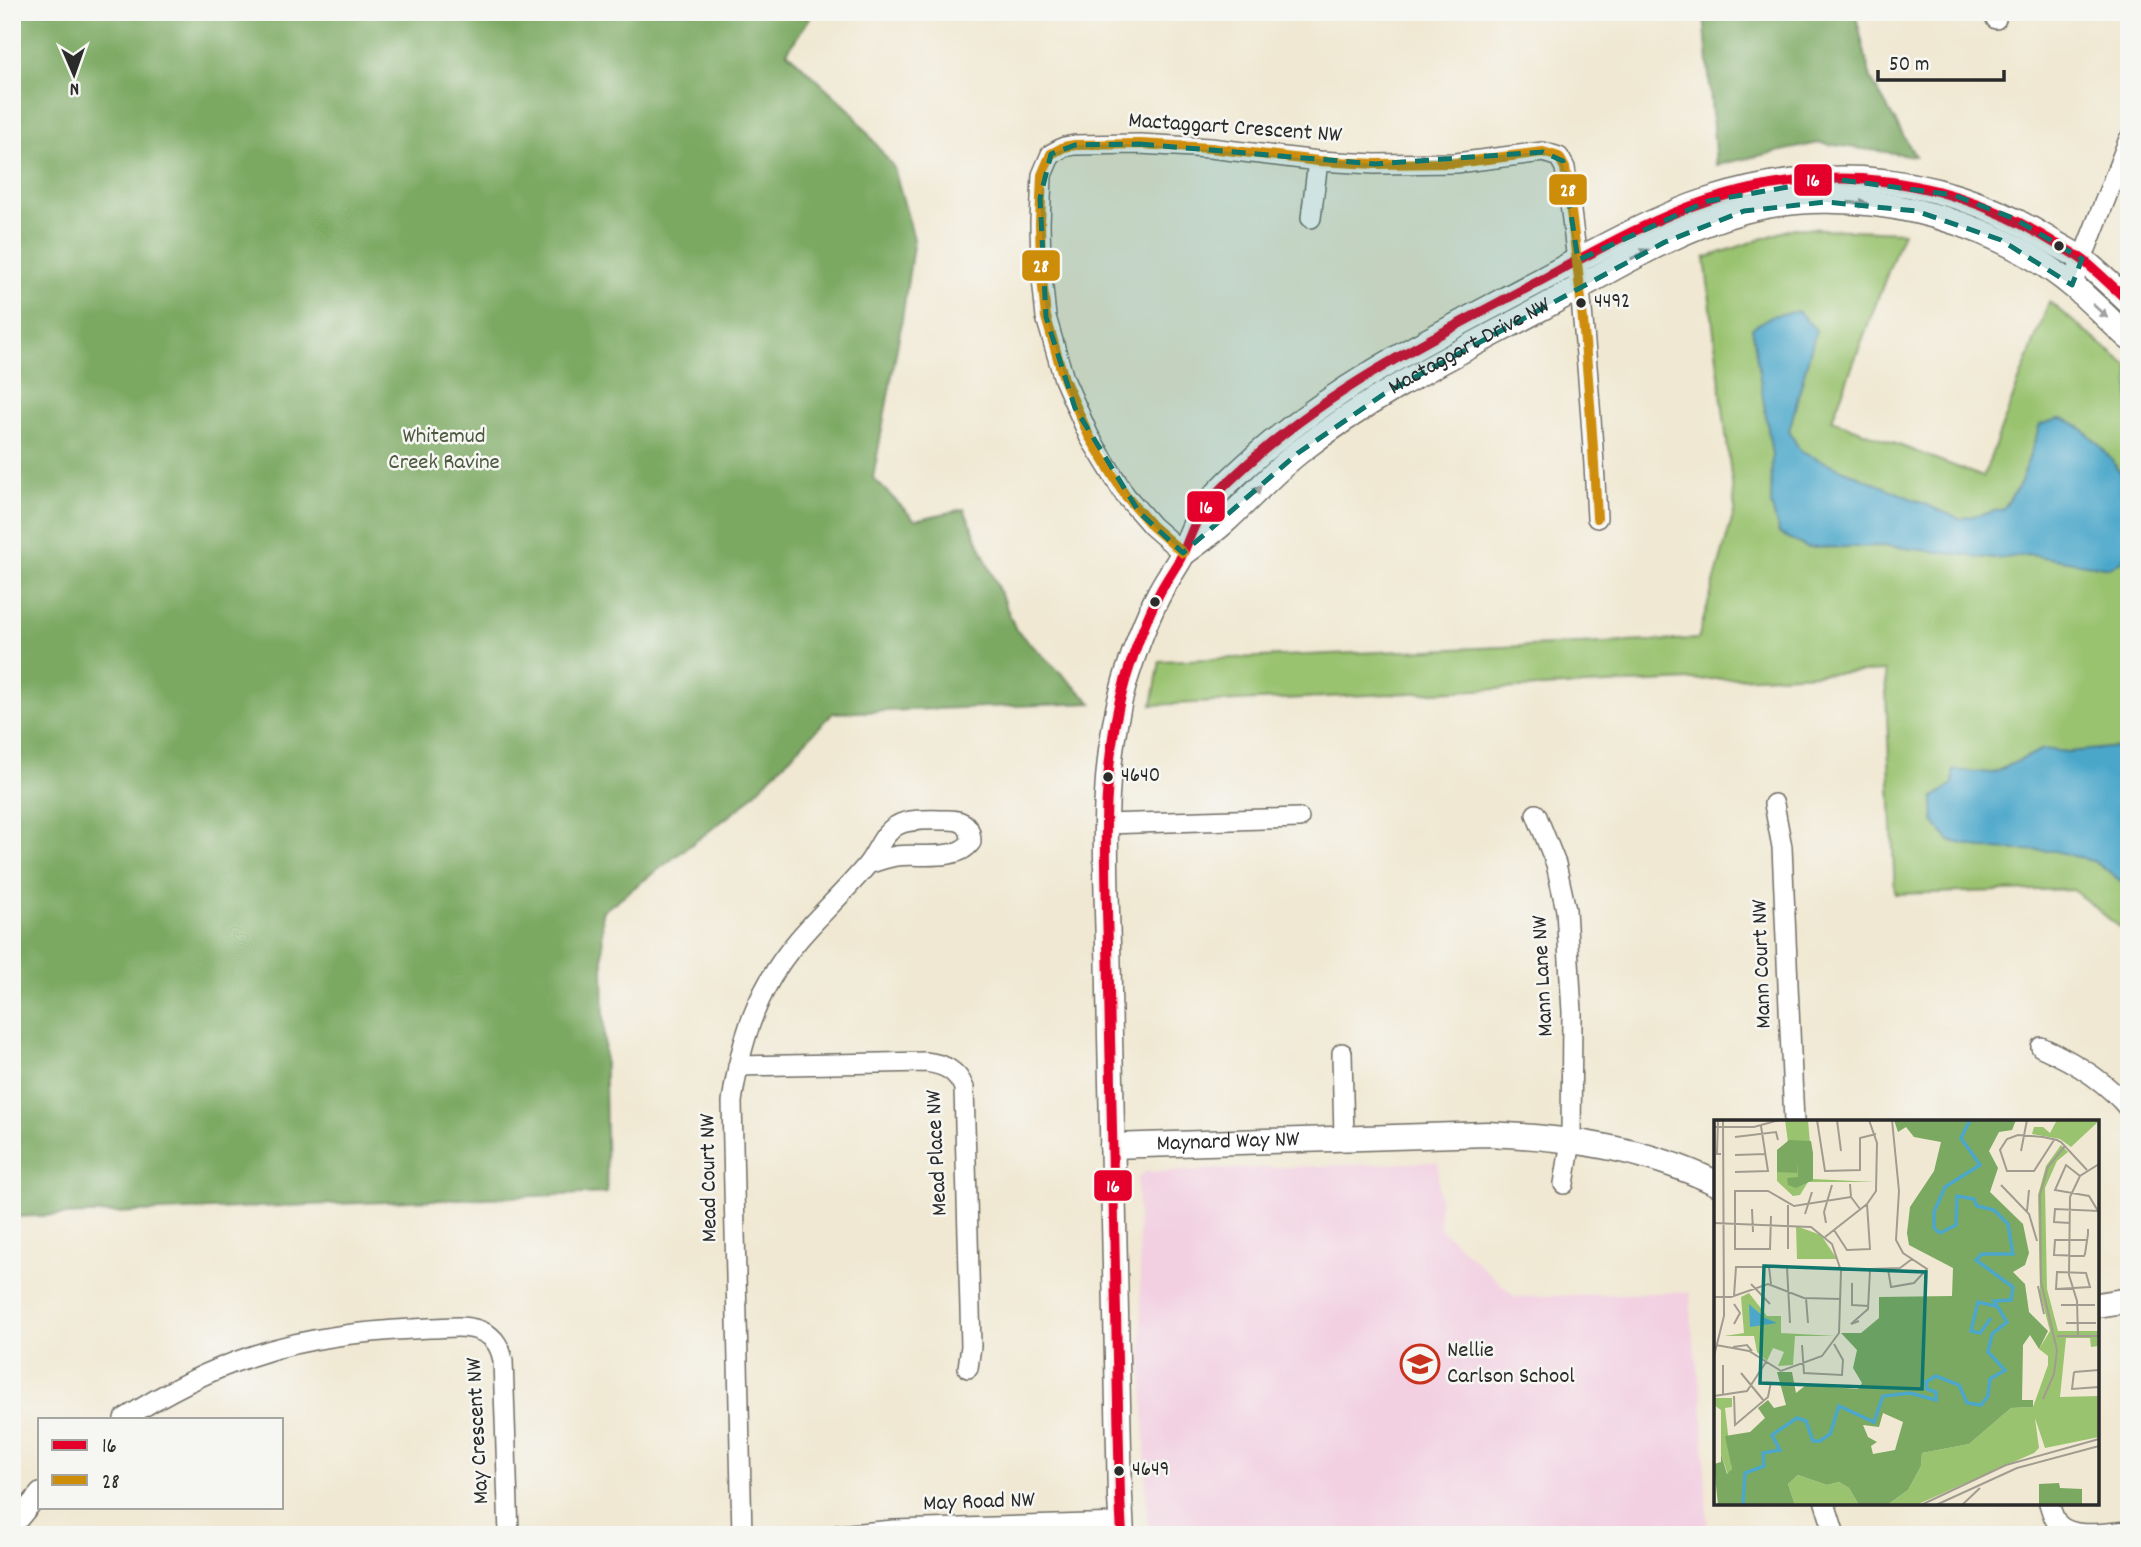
<svg xmlns="http://www.w3.org/2000/svg" width="2141" height="1547" viewBox="0 0 2141 1547" font-family="Dekko,sans-serif">
<rect width="100%" height="100%" fill="#f6f6f2"/>
<filter id="ink" filterUnits="userSpaceOnUse"><feTurbulence type="fractalNoise" baseFrequency=".0143" numOctaves="2"/><feDisplacementMap in="SourceGraphic" scale="14" xChannelSelector="R" yChannelSelector="G"/><feConvolveMatrix kernelMatrix="1 2 1 2 8 2 1 2 1" color-interpolation-filters="sRGB"/></filter>
<filter id="wash" filterUnits="userSpaceOnUse"><feTurbulence type="fractalNoise" baseFrequency=".00686" numOctaves="4" result="noise"/><feDisplacementMap in="SourceGraphic" scale="28" xChannelSelector="R" yChannelSelector="G"/><feGaussianBlur stdDeviation="1.57" result="paint"/><feColorMatrix in="noise" values="0 0 0 0 0 0 0 0 0 0 0 0 0 0 0 0 0 1.4 0 .05"/><feComposite in="paint" operator="in"/></filter>
<g filter="url(#wash)">
<rect width="100%" height="100%" fill="#f0e8d2"/>
<path fill="#f2cfe1" d="M 1438,1162 L 1440,1228 L 1515,1297 L 1690,1292 L 1692,1329 L 1702,1399 L 1708,1535 L 1150,1535 L 1147,1516 L 1137,1179 L 1144,1172 Z"/>
<path fill="#9ac36f" stroke="#62774d" stroke-width="2" d="M 1794,228 L 1903,232 L 1832,420 L 1983,477 L 2049,302 L 2129,367 L 2129,935 L 2072,889 L 1895,894 L 1885,671 L 1152,705 L 1160,661 L 1698,639 L 1735,509 L 1705,258 Z"/>
<g fill="#7ba962" stroke="#536a46" stroke-width="2">
<path d="M 12,12 L 814,12 L 787,52 L 850,110 L 894,168 L 914,239 L 901,326 L 873,478 L 915,520 L 964,509 L 1016,630 L 1092,703 L 833,713 L 742,806 L 602,912 L 607,1193 L 12,1217 Z"/>
<path d="M 983,12 L 1062,12 L 987,16 Z"/>
<path d="M 1704,12 L 1855,12 L 1871,79 L 1915,156 L 1819,143 L 1716,165 Z"/>
</g>
<g fill="#4ca7ca" stroke="#3c697a" stroke-width="2">
<path d="M 1798,311 L 1816,330 L 1789,431 L 1801,452 L 1960,519 L 2003,509 L 2020,484 L 2040,425 C 2046,423 2055,419 2061,419 C 2082,419 2125,471 2129,491 C 2132,510 2129,536 2129,556 L 2110,568 L 2030,555 L 1994,559 L 1889,546 L 1807,548 L 1779,533 L 1771,504 L 1772,455 L 1752,328 L 1771,316 Z"/>
<path d="M 2129,746 L 2129,887 L 2095,862 L 2055,851 L 1985,849 L 1950,841 L 1934,823 L 1933,798 L 1953,784 L 1953,770 L 1993,773 L 2043,749 L 2068,752 Z"/>
</g>
</g>
<g filter="url(#ink)">
<g fill="none" stroke-linecap="round" stroke-linejoin="round">
<defs>
<g id="minor">
<path d="M 1996,19 L 1997,12"/>
<path d="M 1311,218 L 1318,161"/>
<path d="M 2072,285 L 2129,139"/>
<path d="M 1183,553 L 1152,526 L 1125,495 L 1089,436 L 1064,379 L 1046,317 L 1041,268 L 1040,223 L 1042,175 L 1051,154 L 1064,147 L 1075,145 L 1140,144 L 1210,148 L 1318,161 L 1375,164 L 1456,163 L 1543,152 L 1559,157 L 1565,168 C 1582,284 1591,401 1597,518"/>
<path d="M 1774,804 L 1782,847 L 1794,1122"/>
<path d="M 1536,814 L 1556,864 L 1566,910 L 1572,1012 L 1571,1141 L 1564,1184"/>
<path d="M 1106,824 L 1299,818"/>
<path d="M 2041,1047 C 2075,1062 2106,1081 2129,1109"/>
<path d="M 1342,1053 L 1344,1139"/>
<path d="M 738,1066 L 925,1062 C 943,1064 957,1070 964,1088 L 971,1346 L 968,1368"/>
<path d="M 124,1419 C 164,1393 207,1371 252,1356 C 310,1336 370,1331 430,1328 C 447,1328 467,1324 483,1332 C 495,1337 501,1349 503,1361 L 509,1535"/>
<path d="M 1825,1503 L 1835,1535"/>
<path d="M 2049,1503 C 2051,1510 2053,1518 2058,1524 C 2073,1540 2109,1532 2129,1531"/>
<path d="M 12,1527 L 40,1493"/>
<path d="M 742,1535 L 732,1102 C 738,1059 748,1018 770,980 C 794,936 836,903 867,865 C 877,853 882,834 896,826 C 909,818 933,820 948,820 C 964,820 971,826 971,842 C 957,862 918,853 896,856 C 886,858 877,861 868,864"/>
<path d="M 838,1535 L 894,1530 L 1121,1523"/>
</g>
<g id="tertiary">
<path id="s1" d="M 1184,553 C 1197,543 1211,534 1223,523 C 1249,500 1271,474 1299,452 C 1372,395 1456,354 1538,310 C 1604,275 1670,231 1744,211 C 1849,182 1990,216 2073,286 C 2092,302 2110,321 2129,338"/>
<path id="s2" d="M 1112,1146 L 1487,1134 C 1565,1137 1645,1148 1716,1183"/>
<path d="M 2097,1305 L 2129,1300"/>
<path d="M 1122,1535 L 1120,1497 C 1116,1328 1112,1159 1109,990 C 1108,887 1096,781 1125,681 C 1134,652 1145,621 1159,594 C 1165,582 1173,571 1180,559 C 1188,544 1192,526 1202,512 C 1218,490 1240,471 1260,453 C 1342,382 1438,335 1532,285 C 1588,255 1650,219 1709,200 C 1758,185 1811,176 1862,179 C 1931,184 1989,203 2048,239 C 2059,246 2072,252 2083,260 C 2099,273 2114,288 2129,302"/>
</g>
</defs>
<use href="#minor" stroke="#706d65" stroke-width="22"/>
<use href="#tertiary" stroke="#706d65" stroke-width="27"/>
<use href="#minor" stroke="#fff" stroke-width="19"/>
<use href="#tertiary" stroke="#fff" stroke-width="24"/>
<defs>
<path id="bus-1" d="M 1122,1535 L 1120,1497 C 1116,1328 1112,1159 1109,990 C 1108,887 1096,781 1125,681 C 1134,652 1145,621 1159,594 C 1165,582 1173,571 1180,559 C 1188,544 1192,526 1202,512 C 1218,490 1240,471 1260,453 C 1342,382 1438,335 1532,285 C 1588,255 1650,219 1709,200 C 1758,185 1811,176 1862,179 C 1931,184 1989,203 2048,239 C 2059,246 2072,252 2083,260 C 2099,273 2114,288 2129,302"/>
<path id="bus-2" d="M 1183,553 L 1152,526 L 1125,495 L 1089,436 L 1064,379 L 1046,317 L 1041,268 L 1040,223 L 1042,175 L 1051,154 L 1064,147 L 1075,145 L 1140,144 L 1210,148 L 1318,161 L 1375,164 L 1456,163 L 1543,152 L 1559,157 L 1565,168 C 1582,284 1591,401 1597,518"/>
</defs>
<use href="#bus-1" stroke="#f6f6f2" stroke-width="16"/>
<use href="#bus-2" stroke="#f6f6f2" stroke-width="16"/>
<use href="#bus-1" stroke="#e4002b" stroke-width="10"/>
<use href="#bus-2" stroke="#ce8d09" stroke-width="10"/>
</g>
<defs><path id="oneway-solid" d="M-6-.8H1V-3.2L6.5 0L1 3.2V.8H-6Z" transform="scale(1.75)"/></defs>
<g fill="#a0a0a0">
<use href="#oneway-solid" transform="translate(1858 203) rotate(4)"/>
<use href="#oneway-solid" transform="translate(1640 254) rotate(-28)"/>
<use href="#oneway-solid" transform="translate(2100 311) rotate(43)"/>
<use href="#oneway-solid" transform="translate(1254 493) rotate(-45)"/>
</g>
</g>
<path fill="#0f766e" fill-opacity="0.2" stroke="#0f766e" stroke-width="5" stroke-dasharray="14 9" stroke-linejoin="round" d="M 1140,144 L 1375,164 L 1543,152 L 1563,161 L 1578,260 L 1708,201 L 1834,179 L 1954,195 L 2015,219 L 2082,259 L 2072,285 L 2001,240 L 1916,211 L 1826,202 L 1744,211 L 1665,242 L 1384,394 L 1298,453 L 1183,553 L 1139,512 L 1075,408 L 1046,317 L 1040,198 L 1051,154 L 1075,145 Z"/>
<defs>
<symbol id="school-ring" viewBox="-11 -11 22 22"><circle r="9.5" fill="#f6f6f2" stroke="#c8321e" stroke-width="1.5"/><path d="M0-5L7-2L0 1L-7-2ZM-4 1L0 2.5L4 1V4Q0 6-4 4Z" fill="#c8321e"/></symbol>
</defs>
<g fill-rule="evenodd">
<use href="#school-ring" x="1398" y="1342" width="44" height="44"/>
</g>
<g fill="#2b2b2b" stroke="#f6f6f2" stroke-width="2.5">
<circle cx="2059" cy="246" r="6"/>
<circle cx="1581" cy="303" r="6"/>
<circle cx="1155" cy="602" r="6"/>
<circle cx="1108" cy="777" r="6"/>
<circle cx="1119" cy="1471" r="6"/>
</g>
<g text-anchor="middle" dominant-baseline="central" stroke-width="5" stroke-linejoin="round" paint-order="stroke">
<g font-size="21" fill="#2b2b2b" stroke="#f6f6f2" text-anchor="start">
<text x="1594" y="303">4492</text>
<text x="1121" y="777">4640</text>
<text x="1132" y="1471">4649</text>
</g>
<g font-size="23" fill="#2b2b2b" stroke="#f6f6f2">
<text transform="translate(1235 129) rotate(4)">Mactaggart Crescent NW</text>
<text stroke="none"><textPath href="#s1" startOffset="354">Mactaggart Drive NW</textPath></text>
<text transform="translate(1763 964) rotate(-92)">Mann Court NW</text>
<text transform="translate(1544 976) rotate(-93)">Mann Lane NW</text>
<text stroke="none"><textPath href="#s2" startOffset="116">Maynard Way NW</textPath></text>
<text transform="translate(938 1153) rotate(-93)">Mead Place NW</text>
<text transform="translate(710 1178) rotate(-91)">Mead Court NW</text>
<text transform="translate(479 1431) rotate(-93)">May Crescent NW</text>
<text transform="translate(979 1503) rotate(-2)">May Road NW</text>
</g>
<g font-size="23" fill="#4c593f" stroke="#f6f6f2">
<text x="444" y="437">Whitemud<tspan x="444" dy="26">Creek Ravine</tspan></text>
</g>
<g font-size="23" fill="#2b2b2b" stroke="#f6f6f2" text-anchor="start">
<text x="1447" y="1351">Nellie<tspan x="1447" dy="26">Carlson School</tspan></text>
</g>
</g>
<g transform="translate(1714 1120)">
<rect width="385" height="385" fill="#f0e8d2"/>
<path d="M 71,0 L 94,0 L 99,59 L 161,62 L 94,62 L 86,75 L 79,76 L 63,61 L 63,30 L 74,22 ZM 343,0 L 385,0 L 385,1 L 357,27 L 346,19 L 318,14 L 320,7 L 329,7 L 336,13 ZM 347,25 L 354,32 L 343,41 L 331,68 L 333,169 L 344,211 L 385,211 L 385,226 L 377,227 L 376,218 L 352,218 L 346,277 L 385,276 L 385,317 L 331,328 L 321,298 L 325,328 L 320,333 L 202,385 L 173,385 L 194,370 L 207,346 L 208,333 L 255,324 L 297,288 L 319,287 L 334,245 L 334,236 L 325,229 L 336,211 L 326,173 L 324,75 L 332,46 ZM 82,106 L 107,115 L 123,139 L 83,139 ZM 35,173 L 53,196 L 67,196 L 67,213 L 122,216 L 81,216 L 79,245 L 64,246 L 70,232 L 59,228 L 53,241 L 43,232 L 40,216 L 10,216 L 30,213 L 27,177 ZM 0,278 L 18,278 L 18,287 L 11,288 L 18,349 L 14,355 L 7,334 L 7,290 L 0,285 ZM 84,355 L 113,365 L 125,362 L 135,368 L 145,385 L 81,385 L 74,364 Z" fill="#9ac36f"/>
<path d="M 180,0 L 302,0 L 298,10 L 285,12 L 275,31 L 284,48 L 276,72 L 309,104 L 315,133 L 311,145 L 299,152 L 311,164 L 315,192 L 334,211 L 325,229 L 316,215 L 309,225 L 308,280 L 319,280 L 319,287 L 297,288 L 255,324 L 208,333 L 207,346 L 194,370 L 173,385 L 145,385 L 135,368 L 125,362 L 113,365 L 84,355 L 74,364 L 81,385 L 4,385 L 0,344 L 7,342 L 7,334 L 13,354 L 18,349 L 11,316 L 36,312 L 51,298 L 44,288 L 54,280 L 60,288 L 72,285 L 63,252 L 78,252 L 82,273 L 92,265 L 144,269 L 148,263 L 139,248 L 143,230 L 127,213 L 147,213 L 165,198 L 165,177 L 238,176 L 239,148 L 195,125 L 193,113 L 196,87 L 220,51 L 227,22 L 200,17 L 192,7 L 184,12 ZM 169,293 L 189,302 L 181,330 L 159,334 L 157,326 L 163,322 L 154,317 L 149,305 L 165,307 ZM 75,20 L 97,21 L 99,33 L 99,60 L 82,68 L 74,65 L 73,58 L 84,57 L 83,41 L 83,53 L 63,52 L 63,30 ZM 345,363 L 346,368 L 368,369 L 368,385 L 325,385 L 325,364 Z" fill="#7ba962" fill-rule="evenodd"/>
<path d="M 35,184 L 51,198 L 63,203 L 36,207 Z" fill="#4ca7ca"/>
<path fill="none" stroke="#4ca7ca" stroke-width="3.5" d="M 277,198 L 266,213 L 257,211 L 264,182 L 281,186M 29,385 L 31,353 L 50,346 L 49,333 L 66,330 L 58,315 L 83,298 L 92,301 L 99,321 L 106,321 L 116,314 L 125,286 L 160,302 L 169,276 L 196,273 L 222,280 L 222,272 L 213,269 L 212,262 L 222,256 L 245,265 L 253,283 L 267,285 L 274,276 L 276,259 L 291,250 L 274,232 L 278,214 L 293,202 L 280,181 L 297,180 L 299,167 L 262,140 L 268,134 L 299,134 L 294,104 L 280,90 L 263,86 L 260,79 L 243,76 L 242,105 L 226,113 L 220,108 L 220,92 L 231,67 L 266,45 L 247,18 L 256,0"/>
<path fill="none" stroke="#a19c8f" stroke-width="2" d="M 4,0 L 3,34 L 7,34M 103,0 L 111,51 L 146,50 L 146,18 L 162,14M 123,0 L 127,31M 0,7 L 40,7 L 65,0M 21,17 L 62,12 L 64,20M 340,20 L 320,51 L 293,51 L 286,30 L 293,19 L 304,15 L 329,17 L 343,20 L 347,22 L 373,50M 307,31 L 313,0M 21,35 L 51,34M 21,52 L 54,51 L 47,6M 136,64 L 137,77 L 146,89M 287,65 L 315,94 L 323,121M 38,89 L 39,112M 313,91 L 315,70M 91,94 L 98,72M 57,96 L 56,129 L 21,129 L 21,71 L 54,71 L 80,86 L 137,77M 0,103 L 97,107 L 118,124 L 127,151 L 125,213 L 108,236 L 67,251 L 35,231 L 2,225M 112,103 L 110,92 L 118,65M 356,103 L 340,102 L 341,89 L 384,91 L 375,76 L 341,70 L 352,45 L 366,56M 120,110 L 133,130 L 156,129 L 153,84M 111,117 L 153,84 L 162,71 L 163,23 L 155,0M 373,120 L 341,120 L 340,135 L 370,136 L 371,134 L 374,114 L 374,109M 74,129 L 74,85M 73,147 L 76,203M 174,149 L 177,167 L 200,163 L 213,149 L 189,133 L 182,120 L 185,71 L 178,0M 127,150 L 186,148 L 198,139M 343,152 L 372,153 L 376,167 L 342,169 ZM 138,163 L 138,185 L 155,186M 37,164 L 56,184M 324,166 L 330,194M 20,176 L 22,147 L 55,147 L 57,164M 0,177 L 17,177 L 54,164 L 90,178 L 127,179M 92,178 L 94,203M 20,184 L 26,193 L 20,204M 347,185 L 381,185M 145,201 L 137,204 L 154,189 L 156,150M 352,203 L 382,203M 343,216 L 385,216M 364,216 L 363,181 L 355,155 L 356,77 L 366,56 L 385,44M 88,225 L 90,253 L 128,255 L 129,240 L 120,224M 19,227 L 33,225 L 38,231M 0,236 L 10,196 L 9,0M 360,252 L 358,269 L 385,267M 360,252 L 385,250M 27,253 L 50,281M 0,276 L 33,271 L 52,242M 9,276 L 9,245M 20,276 L 21,305 L 54,277 L 57,262M 329,279 L 340,254 L 343,230 L 327,162 L 326,75 L 334,47 L 351,26M 207,385 L 292,345 L 385,319M 222,385 L 303,348 L 385,326M 248,385 L 266,368"/>
<path fill="#0f766e" fill-opacity="0.15" stroke="#0f766e" stroke-width="3.5" d="M 50,146 L 212,152 L 208,269 L 46,263 Z"/>
<rect width="385" height="385" fill="none" stroke="#2b2b2b" stroke-width="3.5"/>
</g>
<g stroke="#f6f6f2" stroke-width="2.5">
<rect x="1793" y="163" width="40" height="34" rx="7" fill="#e4002b"/>
<rect x="1548" y="173" width="40" height="33" rx="7" fill="#ce8d09"/>
<rect x="1021" y="249" width="40" height="33" rx="7" fill="#ce8d09"/>
<rect x="1186" y="490" width="40" height="33" rx="7" fill="#e4002b"/>
<rect x="1093" y="1169" width="40" height="33" rx="7" fill="#e4002b"/>
</g>
<g font-size="19" text-anchor="middle" font-weight="bold" fill="#fff">
<text x="1813" y="186">16</text>
<text x="1568" y="196">28</text>
<text x="1041" y="272">28</text>
<text x="1206" y="513">16</text>
<text x="1113" y="1192">16</text>
</g>
<rect width="2141" height="1547" fill="none" stroke="#f6f6f2" stroke-width="42"/>
<rect x="38" y="1418" width="245" height="91" fill="#f6f6f2" stroke="#a5a5a2" stroke-width="2"/>
<rect x="52" y="1440" width="35" height="10" fill="#e4002b" stroke="#a5a5a2" stroke-width="2"/>
<text x="102" y="1452" font-size="21" fill="#2b2b2b">16</text>
<rect x="52" y="1475" width="35" height="10" fill="#ce8d09" stroke="#a5a5a2" stroke-width="2"/>
<text x="102" y="1488" font-size="21" fill="#2b2b2b">28</text>
<g transform="translate(74 74) rotate(178)" stroke="#f6f6f2" stroke-width="5" paint-order="stroke">
<path d="M0-5L12 26L0 18L-12 26Z" fill="#2b2b2b"/>
<text y="-10" font-size="19" font-weight="bold" text-anchor="middle" fill="#2b2b2b">N</text>
</g>
<path d="M1878 70v10h126v-10" fill="none" stroke="#2b2b2b" stroke-width="3.5"/>
<text x="1889" y="70" font-size="21" fill="#2b2b2b" stroke="#f6f6f2" stroke-width="5" paint-order="stroke">50 m</text>
</svg>
